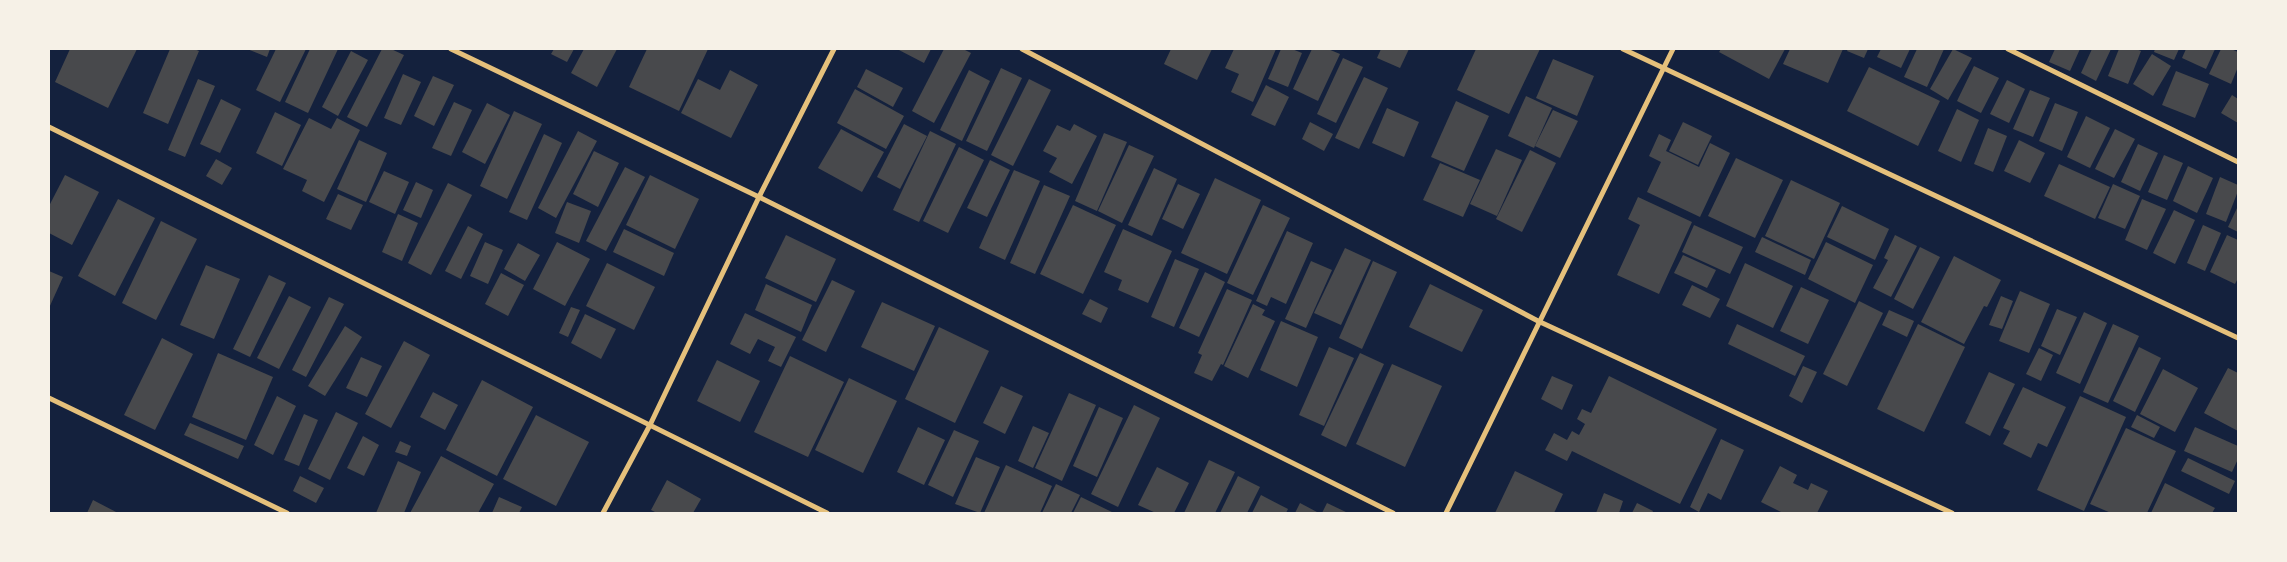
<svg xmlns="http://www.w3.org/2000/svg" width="2287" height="562" viewBox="0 0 2287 562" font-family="Jost,sans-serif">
<rect width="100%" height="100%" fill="#14213d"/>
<g fill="#48494c">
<path d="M 70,49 L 137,49 L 108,108 L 55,82 Z"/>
<path d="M 170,49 L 194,49 L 199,51 L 168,124 L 143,113 Z"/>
<path d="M 247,49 L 270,49 L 267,57 Z"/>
<path d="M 276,49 L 306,49 L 280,102 L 256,90 Z"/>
<path d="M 310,49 L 338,49 L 308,113 L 285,102 Z"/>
<path d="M 382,49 L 391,49 L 404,55 L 367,127 L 347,117 Z"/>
<path d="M 554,49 L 574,49 L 567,62 L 551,54 Z"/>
<path d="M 584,49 L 617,49 L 597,87 L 571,73 Z"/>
<path d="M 647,49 L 708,49 L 679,111 L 629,87 Z"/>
<path d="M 897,49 L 931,49 L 924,63 Z"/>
<path d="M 944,49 L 963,49 L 971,53 L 934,123 L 912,111 Z"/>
<path d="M 1171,49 L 1212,49 L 1197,80 L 1164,64 Z"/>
<path d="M 1234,49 L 1276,49 L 1253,102 L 1231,92 L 1239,74 L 1225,68 Z"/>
<path d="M 1281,49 L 1292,49 L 1302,53 L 1288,87 L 1268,79 Z"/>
<path d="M 1312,49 L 1328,49 L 1340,54 L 1318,101 L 1293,89 Z"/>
<path d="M 1381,49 L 1409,49 L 1400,68 L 1377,58 Z"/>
<path d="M 1476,49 L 1540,49 L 1509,114 L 1457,90 Z"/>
<path d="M 1721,49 L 1785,49 L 1769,79 L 1719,52 Z"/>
<path d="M 1790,49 L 1843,49 L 1828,83 L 1783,64 Z"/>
<path d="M 1848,49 L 1868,49 L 1864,58 L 1847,51 Z"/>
<path d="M 1881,49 L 1910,49 L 1901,68 L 1877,57 Z"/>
<path d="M 1917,49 L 1944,49 L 1927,87 L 1904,77 Z"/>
<path d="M 1953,49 L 1972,58 L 1948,100 L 1930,89 Z"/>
<path d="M 2055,49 L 2080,49 L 2070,71 L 2049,62 Z"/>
<path d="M 2092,49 L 2111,49 L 2096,81 L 2081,73 Z"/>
<path d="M 2119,49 L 2136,49 L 2141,51 L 2128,84 L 2108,76 Z"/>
<path d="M 2155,49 L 2179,49 L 2174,60 L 2154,52 Z"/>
<path d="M 2186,49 L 2215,49 L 2206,69 L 2182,58 Z"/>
<path d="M 2221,49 L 2231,49 L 2238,52 L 2238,67 L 2231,84 L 2209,74 Z"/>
<path d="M 351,51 L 368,60 L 338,116 L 322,107 Z"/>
<path d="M 2152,54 L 2171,66 L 2153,96 L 2133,84 Z"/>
<path d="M 1343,58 L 1363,67 L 1336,123 L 1317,114 Z"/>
<path d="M 1553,59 L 1594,76 L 1577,116 L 1536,98 Z"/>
<path d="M 1974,66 L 1999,78 L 1981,113 L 1957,101 Z"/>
<path d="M 1869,67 L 1940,101 L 1918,146 L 1847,111 Z"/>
<path d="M 1001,68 L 1022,78 L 987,151 L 966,141 Z"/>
<path d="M 866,69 L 903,88 L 893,107 L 857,87 Z"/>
<path d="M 730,70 L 758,85 L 731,138 L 681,113 L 698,79 L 720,90 Z"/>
<path d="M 969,70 L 990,81 L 962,141 L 940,130 Z"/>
<path d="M 2176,71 L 2209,84 L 2195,118 L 2162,105 Z"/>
<path d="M 403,74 L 421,82 L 401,125 L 384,118 Z"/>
<path d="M 433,76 L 454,85 L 434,126 L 414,116 Z"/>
<path d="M 1364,77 L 1388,88 L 1359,149 L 1335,138 Z"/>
<path d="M 198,79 L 215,86 L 185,157 L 168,150 Z"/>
<path d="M 1029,79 L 1051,90 L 1013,166 L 991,155 Z"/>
<path d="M 2007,80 L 2025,89 L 2009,123 L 1990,114 Z"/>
<path d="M 1266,85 L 1289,97 L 1275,126 L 1251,115 Z"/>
<path d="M 855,89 L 904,116 L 886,149 L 837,123 Z"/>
<path d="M 2030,90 L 2050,98 L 2033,137 L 2013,129 Z"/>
<path d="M 2232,95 L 2238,99 L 2238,123 L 2221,113 Z"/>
<path d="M 1526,96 L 1552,108 L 1534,148 L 1508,136 Z"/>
<path d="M 221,99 L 241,109 L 220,153 L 200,144 Z"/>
<path d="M 1456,101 L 1489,116 L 1464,171 L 1431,157 Z"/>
<path d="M 454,102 L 472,110 L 451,156 L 432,148 Z"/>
<path d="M 487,103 L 510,115 L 485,164 L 462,152 Z"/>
<path d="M 2055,103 L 2078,112 L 2062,151 L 2039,141 Z"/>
<path d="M 1387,108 L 1419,122 L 1404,157 L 1372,143 Z"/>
<path d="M 1957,109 L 1979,120 L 1961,162 L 1938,151 Z"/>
<path d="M 1553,110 L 1578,121 L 1560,158 L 1535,146 Z"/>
<path d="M 514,111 L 542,124 L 507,199 L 480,186 Z"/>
<path d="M 275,112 L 301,125 L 282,166 L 256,153 Z"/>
<path d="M 2086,116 L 2110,128 L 2090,168 L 2067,157 Z"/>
<path d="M 309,118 L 331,129 L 337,118 L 360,130 L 324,202 L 302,191 L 307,180 L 283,169 Z"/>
<path d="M 1310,122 L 1333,134 L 1324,151 L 1302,139 Z"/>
<path d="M 1683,122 L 1712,136 L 1698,165 L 1669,151 Z"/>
<path d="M 904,124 L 927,136 L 900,189 L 877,177 Z"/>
<path d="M 1074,124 L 1097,136 L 1072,184 L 1049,172 L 1057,158 L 1043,151 L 1057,125 L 1070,131 Z"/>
<path d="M 1988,128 L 2007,136 L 1993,172 L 1974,164 Z"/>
<path d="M 841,129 L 884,152 L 862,192 L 818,168 Z"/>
<path d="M 2115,129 L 2135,139 L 2114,178 L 2095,169 Z"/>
<path d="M 578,131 L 597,141 L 556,218 L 538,208 Z"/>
<path d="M 930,131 L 956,144 L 919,222 L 893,210 Z"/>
<path d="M 1104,133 L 1127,142 L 1097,211 L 1075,201 Z"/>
<path d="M 544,134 L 562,143 L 527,220 L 509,212 Z"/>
<path d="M 1659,134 L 1671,140 L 1666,151 L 1699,167 L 1710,143 L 1730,153 L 1700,217 L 1647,192 L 1661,162 L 1649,156 Z"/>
<path d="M 359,140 L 387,153 L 366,202 L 337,189 Z"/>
<path d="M 2019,140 L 2045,153 L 2030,183 L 2004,171 Z"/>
<path d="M 2138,144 L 2158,153 L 2140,191 L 2121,182 Z"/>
<path d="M 1129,145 L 1154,156 L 1122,223 L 1098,211 Z"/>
<path d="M 959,147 L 984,160 L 948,233 L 923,221 Z"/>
<path d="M 1496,149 L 1522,160 L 1497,216 L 1470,204 Z"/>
<path d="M 1530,150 L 1556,163 L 1522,232 L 1496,219 Z"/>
<path d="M 594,151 L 619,163 L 598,207 L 573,194 Z"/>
<path d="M 2164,155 L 2183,163 L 2167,200 L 2148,192 Z"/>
<path d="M 1736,158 L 1783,180 L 1755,238 L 1708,216 Z"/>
<path d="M 216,159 L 232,168 L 222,185 L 206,176 Z"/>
<path d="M 990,160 L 1010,170 L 987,217 L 967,208 Z"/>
<path d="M 1440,163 L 1480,180 L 1463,217 L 1423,200 Z"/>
<path d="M 2059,164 L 2110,187 L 2095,219 L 2044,196 Z"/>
<path d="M 2188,166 L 2213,178 L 2197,213 L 2173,201 Z"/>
<path d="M 625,167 L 645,177 L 606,251 L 586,241 Z"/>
<path d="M 1154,168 L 1177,179 L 1152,236 L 1128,225 Z"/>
<path d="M 1014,170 L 1040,181 L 1005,260 L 979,248 Z"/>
<path d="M 384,171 L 409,182 L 395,214 L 369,202 Z"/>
<path d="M 65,175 L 99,192 L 72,245 L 49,233 L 49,206 Z"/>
<path d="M 650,175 L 699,199 L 675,249 L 626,225 Z"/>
<path d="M 2220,177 L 2238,185 L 2238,191 L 2226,222 L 2206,214 Z"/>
<path d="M 1215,178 L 1261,200 L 1227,274 L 1181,253 Z"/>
<path d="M 1791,180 L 1840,203 L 1814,259 L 1765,236 Z"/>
<path d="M 416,182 L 433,190 L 421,218 L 403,210 Z"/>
<path d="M 448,183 L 472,195 L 431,275 L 408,263 Z"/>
<path d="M 1178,184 L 1200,194 L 1183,229 L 1162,219 Z"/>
<path d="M 2113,184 L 2140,196 L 2125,229 L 2098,218 Z"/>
<path d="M 1044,185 L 1070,196 L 1035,274 L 1010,263 Z"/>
<path d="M 338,194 L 363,205 L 351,230 L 326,219 Z"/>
<path d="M 1638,197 L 1692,222 L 1659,294 L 1617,275 L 1640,225 L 1628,219 Z"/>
<path d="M 118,199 L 155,218 L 115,296 L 78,276 Z"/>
<path d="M 2142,199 L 2166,209 L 2147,250 L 2125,240 Z"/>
<path d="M 567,202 L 591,211 L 579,243 L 555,233 Z"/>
<path d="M 1073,205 L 1116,225 L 1083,294 L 1040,274 Z"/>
<path d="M 1263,205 L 1290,218 L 1253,295 L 1227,283 Z"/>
<path d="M 1842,206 L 1889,229 L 1875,260 L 1827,237 Z"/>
<path d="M 2238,206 L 2238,232 L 2228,227 Z"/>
<path d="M 2174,210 L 2195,220 L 2175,264 L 2153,253 Z"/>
<path d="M 398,214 L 418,223 L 402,261 L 382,252 Z"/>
<path d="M 161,221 L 197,239 L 156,320 L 122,303 Z"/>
<path d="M 1694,225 L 1743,247 L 1730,274 L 1682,252 Z"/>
<path d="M 2203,225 L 2221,233 L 2205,271 L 2187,263 Z"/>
<path d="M 468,226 L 483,234 L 461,279 L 445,271 Z"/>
<path d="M 624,229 L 674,253 L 664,276 L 613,252 Z"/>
<path d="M 1123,229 L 1172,251 L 1148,303 L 1118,290 L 1122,280 L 1104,272 Z"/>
<path d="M 1287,231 L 1313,243 L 1286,304 L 1271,297 L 1267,306 L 1256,301 Z"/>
<path d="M 786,235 L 836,259 L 816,302 L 765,278 Z"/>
<path d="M 1895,235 L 1917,246 L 1891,297 L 1873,288 L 1888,260 L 1884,258 Z"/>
<path d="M 2227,235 L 2238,240 L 2238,278 L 2235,284 L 2210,272 Z"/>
<path d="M 1762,237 L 1811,260 L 1805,275 L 1755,252 Z"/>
<path d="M 485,242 L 503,250 L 488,284 L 470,276 Z"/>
<path d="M 557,242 L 590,259 L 565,306 L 533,289 Z"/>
<path d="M 1826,242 L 1873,265 L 1855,303 L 1808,279 Z"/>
<path d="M 518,243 L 540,255 L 525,281 L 504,269 Z"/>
<path d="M 1920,247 L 1940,257 L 1913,309 L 1894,299 Z"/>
<path d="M 1345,248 L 1371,260 L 1341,325 L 1314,313 Z"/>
<path d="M 1683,255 L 1716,270 L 1707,288 L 1674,273 Z"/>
<path d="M 1954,256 L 2001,280 L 1987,307 L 1984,306 L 1964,344 L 1921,322 Z"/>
<path d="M 1175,259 L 1199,269 L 1174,327 L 1151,317 Z"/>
<path d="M 1311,261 L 1332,270 L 1306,328 L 1285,319 Z"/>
<path d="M 1373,261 L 1397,272 L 1362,349 L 1339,338 Z"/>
<path d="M 607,263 L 655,287 L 634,330 L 586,306 Z"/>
<path d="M 1745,263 L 1793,286 L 1773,328 L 1726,306 Z"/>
<path d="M 206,265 L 240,279 L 214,339 L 180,325 Z"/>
<path d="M 49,271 L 63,277 L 49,308 Z"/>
<path d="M 1205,272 L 1225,282 L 1199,337 L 1179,328 Z"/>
<path d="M 501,273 L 524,285 L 508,316 L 485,304 Z"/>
<path d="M 269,275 L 286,283 L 250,357 L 233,349 Z"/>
<path d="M 832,280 L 855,291 L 826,352 L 802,340 Z"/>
<path d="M 766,284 L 812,305 L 801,332 L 755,310 Z"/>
<path d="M 1430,284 L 1483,310 L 1462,352 L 1409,327 Z"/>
<path d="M 1692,285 L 1720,299 L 1710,318 L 1682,305 Z"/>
<path d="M 1801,287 L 1829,300 L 1808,344 L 1780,331 Z"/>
<path d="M 1227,289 L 1252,300 L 1223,365 L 1221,364 L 1212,381 L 1194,373 L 1202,355 L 1198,353 Z"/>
<path d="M 2020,291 L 2050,304 L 2029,353 L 1999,341 Z"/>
<path d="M 289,296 L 311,307 L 279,369 L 257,358 Z"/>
<path d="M 2001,296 L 2013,301 L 2002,329 L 1989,325 Z"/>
<path d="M 329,297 L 344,304 L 306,377 L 292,370 Z"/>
<path d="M 1090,299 L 1108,308 L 1101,323 L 1082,314 Z"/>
<path d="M 1859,301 L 1883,313 L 1847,386 L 1823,374 Z"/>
<path d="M 882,302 L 935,326 L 914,371 L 861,347 Z"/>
<path d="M 1253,304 L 1265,310 L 1262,315 L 1275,321 L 1248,378 L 1224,366 Z"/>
<path d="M 571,307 L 580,310 L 568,337 L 559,333 Z"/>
<path d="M 2057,309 L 2077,317 L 2060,355 L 2041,346 Z"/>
<path d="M 1889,310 L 1914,321 L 1907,337 L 1882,325 Z"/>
<path d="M 2084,312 L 2107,323 L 2080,384 L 2056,373 Z"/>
<path d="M 745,313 L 796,337 L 781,367 L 768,361 L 775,347 L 758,339 L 750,354 L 730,344 Z"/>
<path d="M 585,314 L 616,329 L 601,359 L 571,343 Z"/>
<path d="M 1281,321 L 1318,337 L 1297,387 L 1260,370 Z"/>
<path d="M 1737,324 L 1805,356 L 1795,376 L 1728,344 Z"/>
<path d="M 1918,324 L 1965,347 L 1924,432 L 1877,409 Z"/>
<path d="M 2113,324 L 2139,336 L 2108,403 L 2083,392 Z"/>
<path d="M 345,326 L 362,337 L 325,396 L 308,386 Z"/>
<path d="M 939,327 L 989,351 L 955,423 L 905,399 Z"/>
<path d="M 162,338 L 193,354 L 155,430 L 124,415 Z"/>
<path d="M 404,341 L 430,355 L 391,428 L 365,414 Z"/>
<path d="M 1329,347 L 1354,358 L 1324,426 L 1299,415 Z"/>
<path d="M 2139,347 L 2161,358 L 2135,412 L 2113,401 Z"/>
<path d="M 2039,348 L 2053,355 L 2041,381 L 2026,374 Z"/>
<path d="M 218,353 L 273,377 L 246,440 L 192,417 Z"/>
<path d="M 1360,353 L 1384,364 L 1346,447 L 1321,435 Z"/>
<path d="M 790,356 L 844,382 L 808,457 L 754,432 Z"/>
<path d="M 361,357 L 382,366 L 367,397 L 346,388 Z"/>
<path d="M 717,360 L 760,381 L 740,422 L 697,401 Z"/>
<path d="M 1392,364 L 1442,386 L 1405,467 L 1356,444 Z"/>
<path d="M 1803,366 L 1817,372 L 1802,403 L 1789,396 Z"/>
<path d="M 2228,368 L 2238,373 L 2238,431 L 2204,413 Z"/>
<path d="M 2163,369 L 2198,388 L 2175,432 L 2140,414 Z"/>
<path d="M 1989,372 L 2015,384 L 1990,436 L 1965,423 Z"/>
<path d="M 1552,376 L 1573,385 L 1562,410 L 1541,399 Z"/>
<path d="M 1609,376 L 1717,429 L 1680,504 L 1572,451 L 1567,461 L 1545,450 L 1554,433 L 1567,440 L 1572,431 L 1579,435 L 1585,424 L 1577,419 L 1582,409 L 1591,413 Z"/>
<path d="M 849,378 L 897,401 L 863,473 L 815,450 Z"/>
<path d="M 482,380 L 533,407 L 497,476 L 446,450 Z"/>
<path d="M 1001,386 L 1023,396 L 1005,434 L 983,423 Z"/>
<path d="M 2023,387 L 2066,407 L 2047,447 L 2038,443 L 2031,458 L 2003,444 L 2010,431 L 2003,428 Z"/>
<path d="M 433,392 L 458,405 L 445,430 L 420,417 Z"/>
<path d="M 1069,393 L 1096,405 L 1062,481 L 1035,468 Z"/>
<path d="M 277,396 L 296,406 L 273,455 L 254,445 Z"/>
<path d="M 2080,396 L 2126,417 L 2084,511 L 2037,490 Z"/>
<path d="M 1134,405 L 1160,418 L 1118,507 L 1091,494 Z"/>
<path d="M 1099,407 L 1123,418 L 1097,477 L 1073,466 Z"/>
<path d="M 336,412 L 358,423 L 330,480 L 308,469 Z"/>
<path d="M 304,414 L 318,420 L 299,466 L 284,460 Z"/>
<path d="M 536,415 L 589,442 L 556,506 L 503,479 Z"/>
<path d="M 2137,415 L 2160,427 L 2154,438 L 2131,427 Z"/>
<path d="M 190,423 L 244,446 L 238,459 L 184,435 Z"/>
<path d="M 1033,426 L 1049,433 L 1033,468 L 1018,461 Z"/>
<path d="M 918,427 L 945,440 L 924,485 L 897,472 Z"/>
<path d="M 2195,427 L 2238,446 L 2238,459 L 2232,472 L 2184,451 Z"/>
<path d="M 2126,428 L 2176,451 L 2147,513 L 2111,513 L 2090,504 Z"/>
<path d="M 954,430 L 979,441 L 953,497 L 928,485 Z"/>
<path d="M 363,436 L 379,445 L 364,476 L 347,468 Z"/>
<path d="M 1721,439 L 1744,450 L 1721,500 L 1708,493 L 1699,512 L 1690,507 Z"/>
<path d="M 400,441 L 411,446 L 407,456 L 395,452 Z"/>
<path d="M 441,456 L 494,484 L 478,513 L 410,513 Z"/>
<path d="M 976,457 L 1000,467 L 980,513 L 955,504 Z"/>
<path d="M 2188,458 L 2235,481 L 2229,494 L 2181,471 Z"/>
<path d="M 1209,460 L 1235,472 L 1215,513 L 1184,513 Z"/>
<path d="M 398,461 L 421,472 L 404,513 L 376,513 Z"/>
<path d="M 1006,465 L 1052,486 L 1040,513 L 984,513 Z"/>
<path d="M 1780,466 L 1797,475 L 1793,483 L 1808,490 L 1811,483 L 1828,491 L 1817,513 L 1783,513 L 1761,502 Z"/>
<path d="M 1157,467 L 1189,483 L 1174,513 L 1156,513 L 1138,505 Z"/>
<path d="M 1515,471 L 1563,494 L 1554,513 L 1495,513 Z"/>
<path d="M 300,476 L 324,488 L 316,503 L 293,491 Z"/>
<path d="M 1238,476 L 1260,487 L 1247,513 L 1220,513 Z"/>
<path d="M 667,480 L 701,499 L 693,513 L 657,513 L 651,510 Z"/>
<path d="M 2165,483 L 2215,508 L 2212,513 L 2151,513 Z"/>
<path d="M 1056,484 L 1080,495 L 1071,513 L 1042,513 Z"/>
<path d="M 1604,493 L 1623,501 L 1619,513 L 1596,513 Z"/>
<path d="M 1261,495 L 1288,509 L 1286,513 L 1252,513 Z"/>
<path d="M 499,497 L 522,507 L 519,513 L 492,513 Z"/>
<path d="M 1081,497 L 1114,513 L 1073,513 Z"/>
<path d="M 93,500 L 118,513 L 87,513 Z"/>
<path d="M 1300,503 L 1317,512 L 1316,513 L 1295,513 Z"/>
<path d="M 1327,503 L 1348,513 L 1322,513 Z"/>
<path d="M 1637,503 L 1653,511 L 1652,513 L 1632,513 Z"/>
</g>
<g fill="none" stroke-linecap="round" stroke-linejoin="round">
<g stroke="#e5c07b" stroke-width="5">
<path d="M 451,49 L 759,197 L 1393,513"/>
<path d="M 1022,49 L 1538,321 L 1952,513"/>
<path d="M 1623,49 L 2238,338"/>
<path d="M 2008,49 L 2238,162"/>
<path d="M 49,127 L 827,513"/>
<path d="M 49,398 L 287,513"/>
<path d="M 603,513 L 650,425 L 759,197 L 834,49"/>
<path d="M 1446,513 L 1673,49"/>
</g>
</g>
<rect width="2287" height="562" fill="none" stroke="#f6f1e7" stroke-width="100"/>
</svg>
